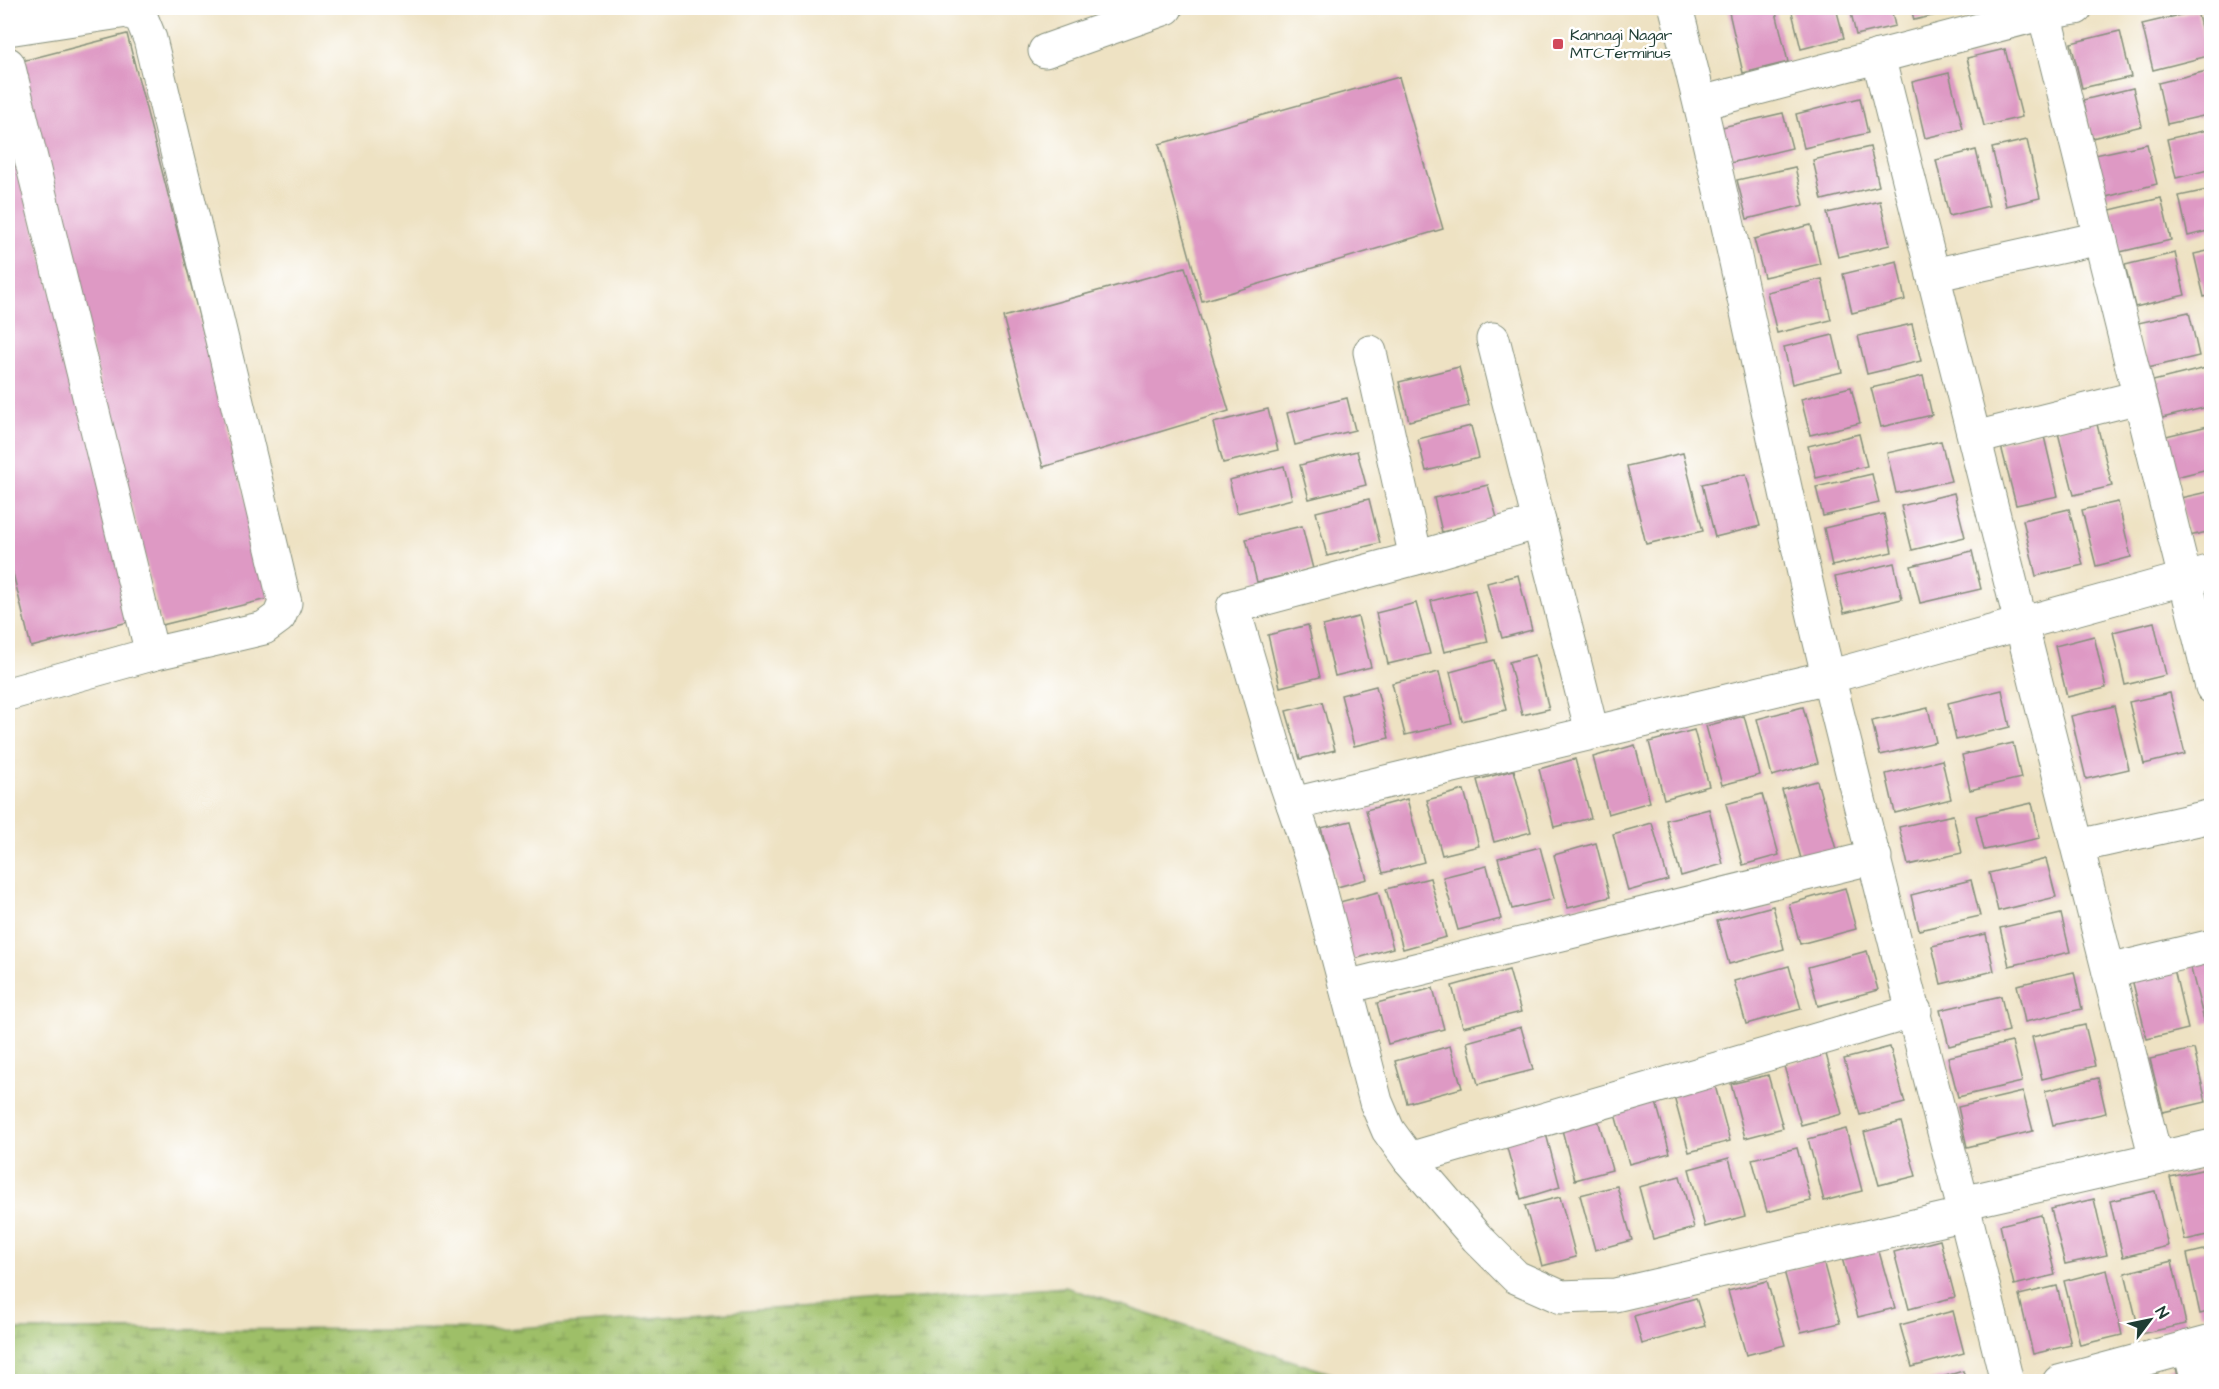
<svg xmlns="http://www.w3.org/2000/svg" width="2219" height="1389" viewBox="0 0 2219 1389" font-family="'Architects Daughter',sans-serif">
<defs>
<pattern id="wetland-marsh" width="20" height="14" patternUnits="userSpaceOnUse" patternTransform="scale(1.5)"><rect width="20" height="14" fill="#9ebf68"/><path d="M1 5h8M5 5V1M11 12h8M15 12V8" fill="none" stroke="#809c56"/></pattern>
</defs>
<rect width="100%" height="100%" fill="#fff"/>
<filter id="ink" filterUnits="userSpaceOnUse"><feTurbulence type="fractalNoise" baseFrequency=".0167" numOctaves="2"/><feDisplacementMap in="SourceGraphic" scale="12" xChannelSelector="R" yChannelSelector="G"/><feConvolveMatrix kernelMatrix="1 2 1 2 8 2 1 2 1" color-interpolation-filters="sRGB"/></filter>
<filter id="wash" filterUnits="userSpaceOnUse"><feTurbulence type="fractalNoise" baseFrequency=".008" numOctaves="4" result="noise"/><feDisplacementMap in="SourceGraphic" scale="24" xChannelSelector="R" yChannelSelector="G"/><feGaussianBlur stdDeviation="1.35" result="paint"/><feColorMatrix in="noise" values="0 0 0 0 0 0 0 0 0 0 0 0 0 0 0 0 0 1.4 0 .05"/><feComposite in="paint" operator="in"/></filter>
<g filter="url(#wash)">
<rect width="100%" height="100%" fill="#eee2c3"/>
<path fill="url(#wetland-marsh)" stroke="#5e7e4e" stroke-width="1.5" d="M 1065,1287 L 1354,1381 L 8,1381 L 8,1330 L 506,1329 Z"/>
<g id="blocks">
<g fill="#de99c4">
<path d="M 1728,8 L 1775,8 L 1788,62 L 1743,73 Z"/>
<path d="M 1791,8 L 1836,8 L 1844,38 L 1801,49 Z"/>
<path d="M 1850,8 L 1891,8 L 1895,26 L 1856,35 Z"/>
<path d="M 1911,8 L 1957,8 L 1958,10 L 1914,20 Z"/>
<path d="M 2197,11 L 2208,56 L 2153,70 L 2142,24 Z"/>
<path d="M 2120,31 L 2131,77 L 2082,88 L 2071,43 Z"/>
<path d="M 127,34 L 271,598 L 162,625 L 18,62 Z"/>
<path d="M 2005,49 L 2022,117 L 1984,126 L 1967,58 Z"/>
<path d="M 2207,71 L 2212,89 L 2212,114 L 2167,124 L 2158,83 Z"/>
<path d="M 1949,73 L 1963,129 L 1925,138 L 1912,82 Z"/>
<path d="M 1399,77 L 1443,229 L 1202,301 L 1159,144 Z"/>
<path d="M 2133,88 L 2142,126 L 2092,138 L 2083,100 Z"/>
<path d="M 1860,98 L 1868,133 L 1804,148 L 1796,114 Z"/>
<path d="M 1783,113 L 1792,148 L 1730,163 L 1722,127 Z"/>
<path d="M 8,129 L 140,619 L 31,647 L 8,553 Z"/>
<path d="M 2212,129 L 2212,169 L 2176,178 L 2167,139 Z"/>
<path d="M 2027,140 L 2040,198 L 2006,206 L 1992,148 Z"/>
<path d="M 2147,144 L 2157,184 L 2106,197 L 2095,155 Z"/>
<path d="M 1870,147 L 1879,186 L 1822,200 L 1813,160 Z"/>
<path d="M 1976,150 L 1989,206 L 1949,216 L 1936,160 Z"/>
<path d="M 1795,167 L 1804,205 L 1747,219 L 1737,180 Z"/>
<path d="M 2212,189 L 2212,230 L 2188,236 L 2179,196 Z"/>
<path d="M 2161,198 L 2171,240 L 2120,252 L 2110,210 Z"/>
<path d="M 1880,201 L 1890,245 L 1838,257 L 1827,213 Z"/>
<path d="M 1811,225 L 1820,264 L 1764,277 L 1754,239 Z"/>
<path d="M 2212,250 L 2212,295 L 2204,297 L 2194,254 Z"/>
<path d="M 2175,253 L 2185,295 L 2135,307 L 2125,265 Z"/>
<path d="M 1897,261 L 1905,300 L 1852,313 L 1843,274 Z"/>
<path d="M 1185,267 L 1229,411 L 1043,467 L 1003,317 Z"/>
<path d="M 1822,279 L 1831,320 L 1777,333 L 1767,292 Z"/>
<path d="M 2189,312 L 2199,356 L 2148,368 L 2138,323 Z"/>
<path d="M 1912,324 L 1921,361 L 1867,374 L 1858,336 Z"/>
<path d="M 1833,335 L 1842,372 L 1792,384 L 1784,347 Z"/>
<path d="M 1459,367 L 1469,406 L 1409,421 L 1399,382 Z"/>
<path d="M 2206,368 L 2212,391 L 2212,406 L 2162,418 L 2153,381 Z"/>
<path d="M 1923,376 L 1932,415 L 1881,427 L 1871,388 Z"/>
<path d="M 1851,387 L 1860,423 L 1810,435 L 1801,399 Z"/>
<path d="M 1347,398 L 1355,430 L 1295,445 L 1287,413 Z"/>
<path d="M 1268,409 L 1278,450 L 1223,463 L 1213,423 Z"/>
<path d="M 2096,420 L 2112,486 L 2074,495 L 2057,429 Z"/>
<path d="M 2212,425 L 2212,468 L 2176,477 L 2166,436 Z"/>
<path d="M 1471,426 L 1479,458 L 1426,471 L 1418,439 Z"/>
<path d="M 2043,432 L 2058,496 L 2016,505 L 2000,442 Z"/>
<path d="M 1859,434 L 1867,466 L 1816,478 L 1808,446 Z"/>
<path d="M 1941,441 L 1951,481 L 1896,493 L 1887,453 Z"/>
<path d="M 1357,451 L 1366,485 L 1309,499 L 1300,465 Z"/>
<path d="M 1683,453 L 1703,531 L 1646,544 L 1627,466 Z"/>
<path d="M 1284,466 L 1292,499 L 1237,513 L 1229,480 Z"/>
<path d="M 1746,474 L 1760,526 L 1715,537 L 1702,484 Z"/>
<path d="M 1872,474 L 1879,503 L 1823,516 L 1816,487 Z"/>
<path d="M 1488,485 L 1497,518 L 1442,532 L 1434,498 Z"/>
<path d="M 2212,491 L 2212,531 L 2189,536 L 2180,498 Z"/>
<path d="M 1954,493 L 1965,537 L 1912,550 L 1901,506 Z"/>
<path d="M 1369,499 L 1380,543 L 1327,556 L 1316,512 Z"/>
<path d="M 2118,502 L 2131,557 L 2096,566 L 2082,510 Z"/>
<path d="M 2069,509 L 2083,565 L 2036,576 L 2023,520 Z"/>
<path d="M 1884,514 L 1892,552 L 1832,566 L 1824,528 Z"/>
<path d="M 1302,526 L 1313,569 L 1257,582 L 1246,539 Z"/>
<path d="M 1972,551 L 1981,589 L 1920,603 L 1911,566 Z"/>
<path d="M 1894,563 L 1902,599 L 1844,613 L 1835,577 Z"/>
<path d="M 1518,575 L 1532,630 L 1502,638 L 1487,583 Z"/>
<path d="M 2212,585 L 2212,625 L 2202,587 Z"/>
<path d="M 1475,590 L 1488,642 L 1444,652 L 1431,601 Z"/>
<path d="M 1416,603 L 1430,654 L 1388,664 L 1376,613 Z"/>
<path d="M 1358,617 L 1371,667 L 1335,676 L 1323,626 Z"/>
<path d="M 2154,622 L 2166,675 L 2125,685 L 2113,632 Z"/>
<path d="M 1308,625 L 1320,677 L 1280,687 L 1268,635 Z"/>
<path d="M 2094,636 L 2106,688 L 2067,697 L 2055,646 Z"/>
<path d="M 1535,655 L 1549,709 L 1522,715 L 1509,662 Z"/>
<path d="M 1494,660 L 1506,710 L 1462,721 L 1450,672 Z"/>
<path d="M 1439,672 L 1452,724 L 1405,735 L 1392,683 Z"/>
<path d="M 1376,686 L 1389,738 L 1354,746 L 1341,695 Z"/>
<path d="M 2002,690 L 2010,727 L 1956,740 L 1948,703 Z"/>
<path d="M 2170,693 L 2185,754 L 2144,764 L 2129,702 Z"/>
<path d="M 1322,702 L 1335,750 L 1300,759 L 1286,711 Z"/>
<path d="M 2114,706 L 2129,769 L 2086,779 L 2071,716 Z"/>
<path d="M 1803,707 L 1818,763 L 1772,776 L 1757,719 Z"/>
<path d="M 1928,708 L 1936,742 L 1880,755 L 1872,721 Z"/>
<path d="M 1744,716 L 1760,775 L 1722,785 L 1706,726 Z"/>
<path d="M 1694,730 L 1709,786 L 1664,799 L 1649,742 Z"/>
<path d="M 2013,743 L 2021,778 L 1970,790 L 1962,755 Z"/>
<path d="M 1635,745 L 1650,802 L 1608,814 L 1593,757 Z"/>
<path d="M 1575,759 L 1591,818 L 1554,827 L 1539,769 Z"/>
<path d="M 1942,760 L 1951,799 L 1895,813 L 1886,774 Z"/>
<path d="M 1514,770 L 1531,832 L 1494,842 L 1477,780 Z"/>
<path d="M 1817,781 L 1837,853 L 1802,862 L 1782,790 Z"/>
<path d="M 1464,790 L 1479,846 L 1442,855 L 1427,800 Z"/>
<path d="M 1762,794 L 1779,855 L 1743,865 L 1726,804 Z"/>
<path d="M 1407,799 L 1424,862 L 1383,873 L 1366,810 Z"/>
<path d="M 2032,803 L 2040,838 L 1984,850 L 1976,816 Z"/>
<path d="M 1709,809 L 1723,864 L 1681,876 L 1666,820 Z"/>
<path d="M 1953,815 L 1962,853 L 1908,865 L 1899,827 Z"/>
<path d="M 1351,821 L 1367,879 L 1337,887 L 1321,828 Z"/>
<path d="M 1652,823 L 1668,880 L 1628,891 L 1613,834 Z"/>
<path d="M 1596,843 L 1610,897 L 1568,908 L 1554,855 Z"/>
<path d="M 1540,847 L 1554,899 L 1512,909 L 1498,858 Z"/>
<path d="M 2046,859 L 2056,897 L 1998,911 L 1989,873 Z"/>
<path d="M 1487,866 L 1501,919 L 1458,930 L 1443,877 Z"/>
<path d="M 1430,878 L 1446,937 L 1403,949 L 1386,889 Z"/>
<path d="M 1971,880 L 1980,916 L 1919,930 L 1911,895 Z"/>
<path d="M 1845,888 L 1856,929 L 1800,944 L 1789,904 Z"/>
<path d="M 1378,892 L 1393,948 L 1351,960 L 1336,903 Z"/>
<path d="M 1773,906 L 1784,949 L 1729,964 L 1717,921 Z"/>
<path d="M 2061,914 L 2070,952 L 2009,966 L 2000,928 Z"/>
<path d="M 1986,934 L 1994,971 L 1941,984 L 1932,946 Z"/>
<path d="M 1867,951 L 1878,990 L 1818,1006 L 1808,967 Z"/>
<path d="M 2212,960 L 2212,1022 L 2205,1024 L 2190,965 Z"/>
<path d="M 1789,966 L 1801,1009 L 1746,1024 L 1734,981 Z"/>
<path d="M 2174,969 L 2188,1029 L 2147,1039 L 2132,979 Z"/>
<path d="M 1509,970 L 1521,1012 L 1463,1027 L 1452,986 Z"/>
<path d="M 2074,972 L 2082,1009 L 2025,1022 L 2017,985 Z"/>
<path d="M 1433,988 L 1444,1029 L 1388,1044 L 1377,1003 Z"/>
<path d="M 2001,996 L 2009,1031 L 1949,1046 L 1940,1010 Z"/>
<path d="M 2085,1025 L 2095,1066 L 2042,1079 L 2032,1037 Z"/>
<path d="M 1521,1027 L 1533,1070 L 1478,1084 L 1467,1042 Z"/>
<path d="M 2012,1042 L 2022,1082 L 1958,1097 L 1948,1057 Z"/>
<path d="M 1450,1046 L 1462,1088 L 1407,1103 L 1395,1061 Z"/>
<path d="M 1890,1047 L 1905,1103 L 1860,1115 L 1844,1059 Z"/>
<path d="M 2194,1049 L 2206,1102 L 2163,1112 L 2150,1059 Z"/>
<path d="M 1826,1054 L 1842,1114 L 1801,1125 L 1784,1066 Z"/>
<path d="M 1768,1075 L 1783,1128 L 1745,1138 L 1731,1084 Z"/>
<path d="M 2098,1078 L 2106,1113 L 2053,1125 L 2045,1091 Z"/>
<path d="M 1714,1082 L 1730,1141 L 1689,1152 L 1673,1093 Z"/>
<path d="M 2023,1092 L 2033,1131 L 1967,1147 L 1958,1107 Z"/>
<path d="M 1654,1095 L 1670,1153 L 1629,1164 L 1613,1107 Z"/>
<path d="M 1596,1112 L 1612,1170 L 1575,1180 L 1560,1122 Z"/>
<path d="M 1901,1122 L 1916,1176 L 1879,1185 L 1864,1132 Z"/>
<path d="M 1544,1126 L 1560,1187 L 1521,1199 L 1504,1137 Z"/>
<path d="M 1846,1129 L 1862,1191 L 1824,1201 L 1808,1139 Z"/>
<path d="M 1797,1148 L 1811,1201 L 1767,1212 L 1752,1159 Z"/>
<path d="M 1729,1158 L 1745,1216 L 1705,1227 L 1689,1169 Z"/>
<path d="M 2210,1168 L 2212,1234 L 2185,1240 L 2170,1177 Z"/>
<path d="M 1680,1176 L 1694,1228 L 1653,1239 L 1639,1187 Z"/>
<path d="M 1617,1186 L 1632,1240 L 1595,1250 L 1580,1195 Z"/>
<path d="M 2155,1191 L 2168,1246 L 2123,1257 L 2110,1201 Z"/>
<path d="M 1560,1197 L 1576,1257 L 1542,1266 L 1525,1206 Z"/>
<path d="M 2094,1199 L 2107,1255 L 2065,1264 L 2051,1209 Z"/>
<path d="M 2041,1215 L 2055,1275 L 2014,1285 L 2000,1225 Z"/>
<path d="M 1940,1240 L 1955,1297 L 1909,1309 L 1894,1252 Z"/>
<path d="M 1878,1248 L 1895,1308 L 1858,1317 L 1842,1258 Z"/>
<path d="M 2212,1248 L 2212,1311 L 2200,1314 L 2187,1254 Z"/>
<path d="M 1823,1261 L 1840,1323 L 1801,1332 L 1784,1271 Z"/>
<path d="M 2172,1261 L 2186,1324 L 2140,1334 L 2125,1273 Z"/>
<path d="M 2107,1270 L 2122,1335 L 2080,1345 L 2064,1281 Z"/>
<path d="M 1767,1281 L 1785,1345 L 1746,1355 L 1728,1291 Z"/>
<path d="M 2057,1286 L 2071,1345 L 2033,1354 L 2019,1295 Z"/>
<path d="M 1696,1298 L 1705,1326 L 1642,1344 L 1634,1316 Z"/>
<path d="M 1953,1311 L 1964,1353 L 1912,1367 L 1900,1325 Z"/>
<path d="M 2176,1367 L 2179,1382 L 2123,1382 Z"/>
<path d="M 1963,1371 L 1966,1382 L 1928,1382 L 1928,1381 Z"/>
</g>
</g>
</g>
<g filter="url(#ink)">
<use href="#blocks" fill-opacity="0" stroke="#86907c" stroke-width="1.5"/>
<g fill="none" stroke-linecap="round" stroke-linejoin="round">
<defs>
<g id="street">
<path d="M 1676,8 C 1734,230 1774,456 1829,679 C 1886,914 1950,1147 2007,1382"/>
<path d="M 2044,13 L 2212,687"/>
<path d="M 8,29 L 127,11 L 141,17 L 150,39 L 285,603 L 279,617 L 264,628 L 152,654 L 8,694"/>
<path d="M 1045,51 L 1166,8"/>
<path d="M 1878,56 L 2156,1159"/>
<path d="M 8,64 L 152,654"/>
<path d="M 1701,103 L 2044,13 L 2076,8"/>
<path d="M 1933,275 L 2100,238"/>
<path d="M 1493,339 L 1592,732"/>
<path d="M 1370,352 L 1416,558"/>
<path d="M 1975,438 L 2139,397"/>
<path d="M 1539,522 L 1416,558 L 1233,607 L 1279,763 L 1314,866 L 1376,1102 L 1388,1130 L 1409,1159 L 1477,1238 L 1516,1277 L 1561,1297 L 1615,1295 L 1966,1214"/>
<path d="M 1293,804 L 1828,677 L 2212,571"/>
<path d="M 2078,846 L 2212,816"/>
<path d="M 2109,971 L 2212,946"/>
<path d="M 1346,987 L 1875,857"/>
<path d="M 1409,1159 L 1915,1011"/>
<path d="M 1962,1203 L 2212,1146"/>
<path d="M 2189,1347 L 2198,1382"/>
<path d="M 2059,1382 L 2212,1341"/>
</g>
</defs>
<use href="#street" stroke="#86907c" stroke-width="35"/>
<use href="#street" stroke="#fff" stroke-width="33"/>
</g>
</g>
<rect fill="#d1495b" stroke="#fff" stroke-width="2" x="1552" y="38" width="12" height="12" rx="3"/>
<g text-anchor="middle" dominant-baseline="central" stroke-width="5" stroke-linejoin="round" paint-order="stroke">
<g font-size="16" fill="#1f3d34" stroke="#fff" text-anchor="start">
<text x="1570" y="35">Kannagi Nagar<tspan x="1570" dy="18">MTCTerminus</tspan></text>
</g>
</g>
<rect width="2219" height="1389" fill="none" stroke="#fff" stroke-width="30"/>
<g transform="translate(2150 1320) rotate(58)" stroke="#ffffff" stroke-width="4.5" paint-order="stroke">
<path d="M0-4.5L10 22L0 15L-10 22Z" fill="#1f3d34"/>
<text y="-9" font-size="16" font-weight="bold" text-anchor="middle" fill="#1f3d34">N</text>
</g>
</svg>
